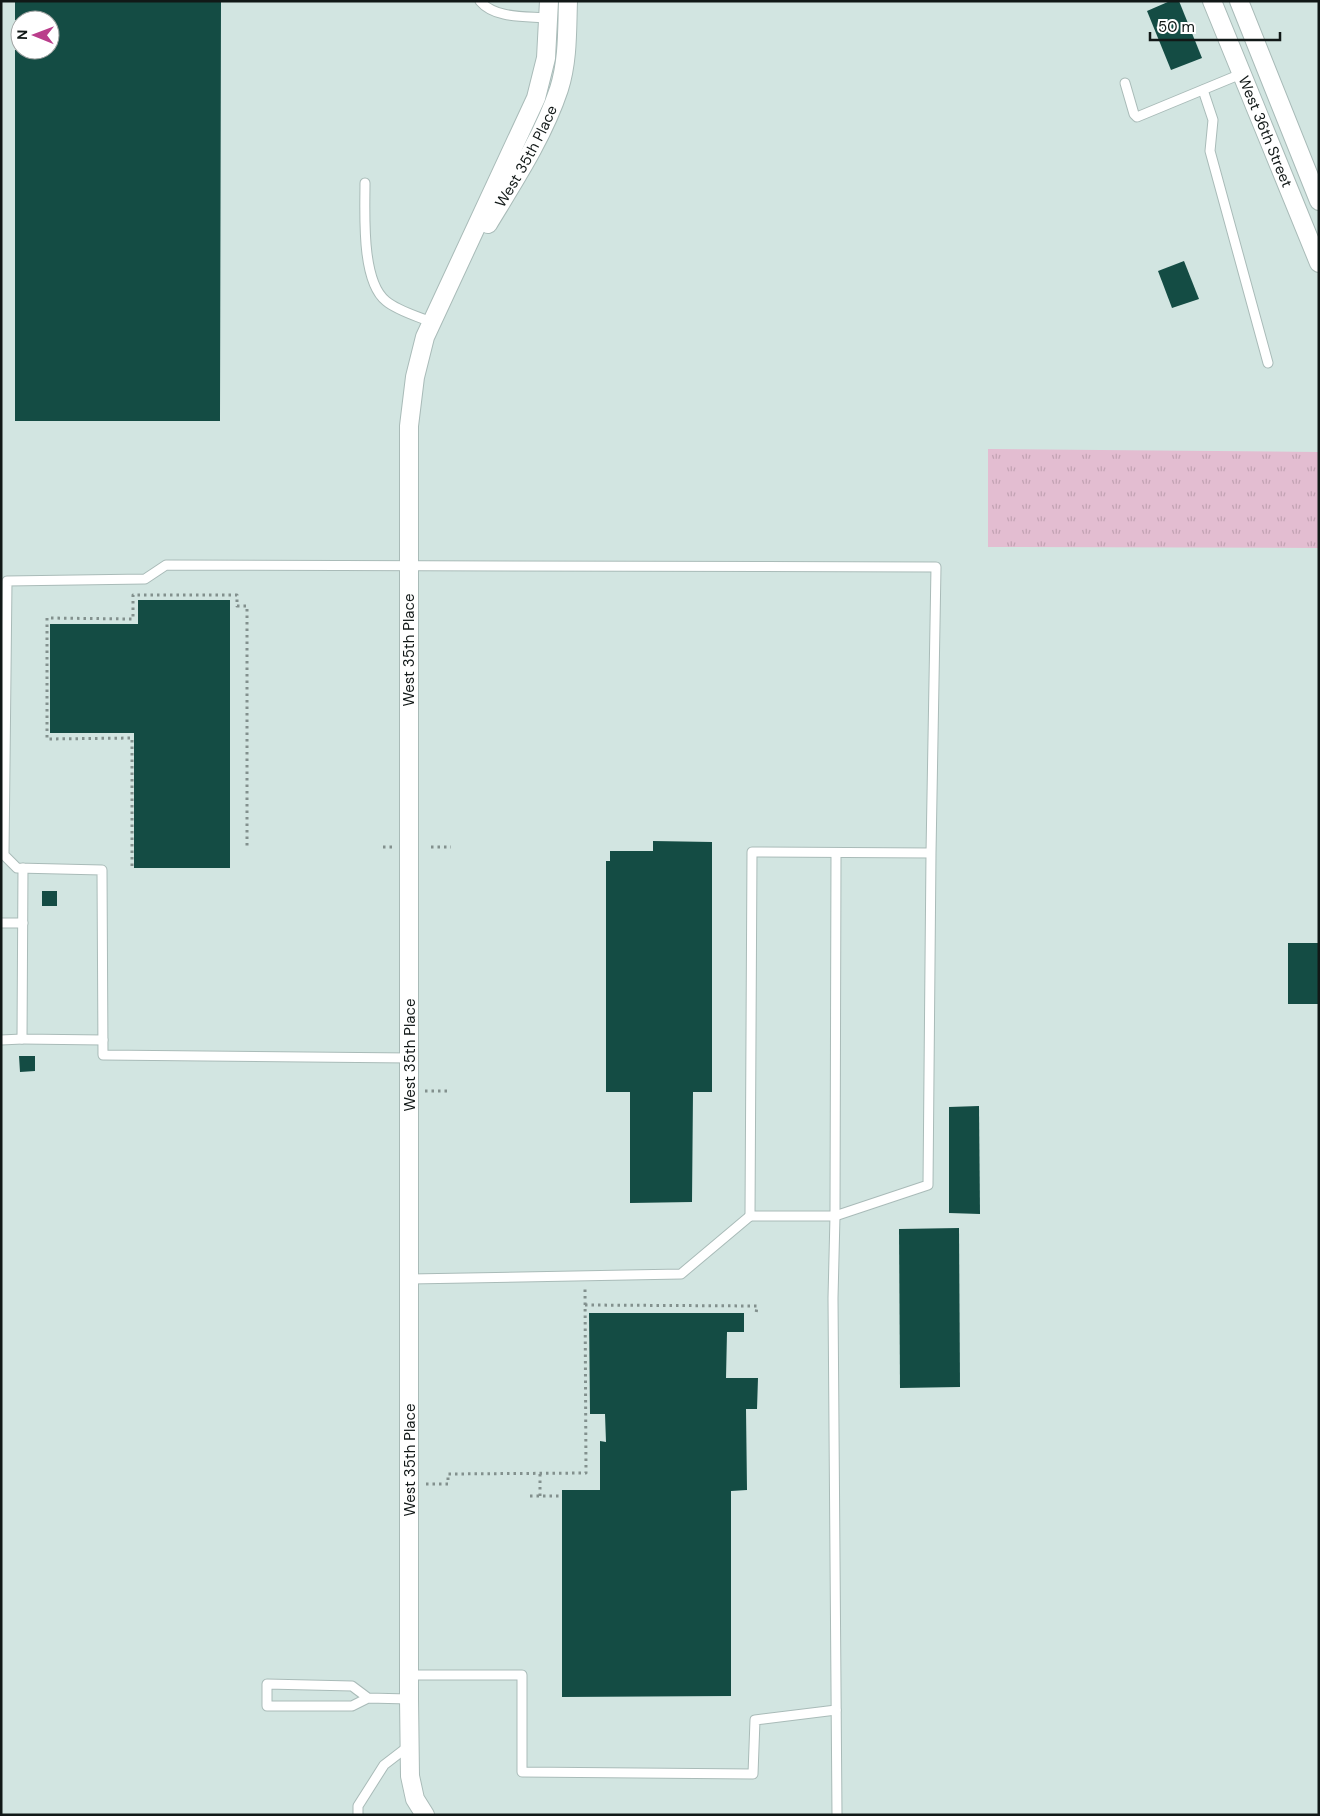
<svg xmlns="http://www.w3.org/2000/svg" width="1320" height="1816" viewBox="0 0 1320 1816" font-family="'DM Sans',sans-serif">
<defs>
<pattern id="grass-tufts" width="24" height="20" patternUnits="userSpaceOnUse" patternTransform="scale(1.25)"><rect width="24" height="20" fill="#e3bdd1"/><path d="M3 7l-1-3M5 7V3M7 7l1-3M15 17l-1-3M17 17v-4M19 17l1-3" fill="none" stroke="#c2a2b3"/></pattern>
</defs>
<rect width="100%" height="100%" fill="#d2e5e1"/>
<path fill="url(#grass-tufts)" d="M 988,449 L 1319,452 L 1319,548 L 988,547 Z"/>
<g fill="#144c44">
<path d="M 15,1 L 221,1 L 220,421 L 15,421 L 15,50 L 50,50 L 50,20 L 15,20 Z"/>
<path d="M 1170,1 L 1179,1 L 1202,58 L 1171,70 L 1147,11 Z"/>
<path d="M 1184,261 L 1199,299 L 1172,308 L 1158,271 Z"/>
<path d="M 138,600 L 230,600 L 230,868 L 134,868 L 134,733 L 50,733 L 50,624 L 138,624 Z"/>
<path d="M 653,841 L 712,842 L 712,1092 L 693,1092 L 692,1202 L 630,1203 L 630,1092 L 606,1092 L 606,861 L 610,861 L 610,851 L 653,851 Z"/>
<rect x="42" y="891" width="15" height="15"/>
<rect x="1288" y="943" width="31" height="61"/>
<path d="M 19,1056 L 35,1056 L 35,1071 L 20,1072 Z"/>
<path d="M 979,1106 L 980,1214 L 949,1213 L 949,1107 Z"/>
<path d="M 959,1228 L 960,1387 L 900,1388 L 899,1229 Z"/>
<path d="M 589,1313 L 744,1313 L 744,1332 L 727,1332 L 726,1378 L 758,1378 L 757,1409 L 746,1409 L 747,1490 L 731,1491 L 731,1696 L 562,1697 L 562,1490 L 600,1490 L 600,1441 L 606,1442 L 605,1414 L 590,1414 Z"/>
</g>
<g fill="none" stroke-linecap="round" stroke-linejoin="round">
<defs>
<g id="service">
<path d="M 480,1 C 495,19 526,16 548,18"/>
<path d="M 1125,83 L 1134,114 L 1137,117 L 1241,74"/>
<path d="M 1203,90 L 1213,120 L 1210,151 L 1268,363"/>
<path d="M 365,183 C 365,213 361,281 386,301 C 398,311 417,316 431,322"/>
<path d="M 836,853 L 835,1216 L 833,1298 L 837,1815"/>
<path d="M 23,868 L 22,1039 L 103,1040"/>
<path d="M 1,923 L 23,923"/>
<path d="M 1,1040 L 22,1039"/>
<path d="M 410,1058 L 103,1055 L 102,870 L 17,868 L 4,855 L 7,581 L 145,579 L 166,565 L 936,567 L 931,853 L 752,852 L 750,1216 L 835,1216 L 928,1185 L 931,853"/>
<path d="M 410,1279 L 681,1274 L 750,1216"/>
<path d="M 409,1675 L 522,1675 L 522,1772 L 753,1774 L 755,1720 L 836,1710"/>
<path d="M 368,1698 L 352,1686 L 267,1684 L 267,1706 L 352,1706 L 368,1698 L 409,1699"/>
<path d="M 358,1815 L 358,1806 L 384,1765 L 410,1745"/>
</g>
<g id="minor">
<path id="s1" d="M 1212,1 L 1319,263"/>
<path d="M 1239,1 L 1319,201"/>
<path id="s2" d="M 488,224 C 514,181 543,137 559,89 C 568,61 567,30 568,1"/>
<path d="M 425,1815 L 415,1799 L 410,1776 L 409,1699 L 409,426 L 415,377 L 425,337 L 536,98 L 546,58 L 549,1"/>
</g>
</defs>
<use href="#service" stroke="#a9bbb8" stroke-width="11"/>
<use href="#minor" stroke="#a9bbb8" stroke-width="20"/>
<g stroke="#82908d" stroke-width="3" stroke-dasharray="2.5 4" stroke-linecap="butt">
<path d="M 383,847 L 392,847"/>
<path d="M 431,847 L 451,847"/>
<path d="M 132,866 L 132,738 L 47,739 L 47,618 L 133,619 L 133,595 L 237,595 L 237,606 L 247,606 L 247,848"/>
<path d="M 425,1091 L 451,1091"/>
<path d="M 585,1305 L 757,1306 L 756,1314"/>
<path d="M 426,1484 L 448,1484 L 448,1474 L 586,1473 L 585,1288"/>
<path d="M 530,1496 L 560,1496"/>
<path d="M 540,1496 L 540,1473"/>
</g>
<use href="#service" stroke="#fff" stroke-width="9"/>
<use href="#minor" stroke="#fff" stroke-width="18"/>
</g>
<g text-anchor="middle" dominant-baseline="central" stroke-width="5" stroke-linejoin="round" paint-order="stroke">
<g font-size="15" fill="#111817" stroke="#fff">
<text stroke="none"><textPath href="#s1" startOffset="141">West 36th Street</textPath></text>
<text stroke="none"><textPath href="#s2" startOffset="78">West 35th Place</textPath></text>
<text transform="translate(409 650) rotate(-90)">West 35th Place</text>
<text transform="translate(410 1055) rotate(-90)">West 35th Place</text>
<text transform="translate(410 1460) rotate(-90)">West 35th Place</text>
</g>
</g>
<rect width="1320" height="1816" fill="none" stroke="#111817" stroke-width="5"/>
<g transform="translate(35 35) rotate(271)"><circle r="24" fill="#ffffff" stroke="#a0a3a2"/>
<path d="M0-4L9 19L0 12L-9 19Z" fill="#ba3d8b"/>
<text y="-8" font-size="14" font-weight="bold" text-anchor="middle" fill="#111817">N</text>
</g>
<path d="M1150 32v8h130v-8" fill="none" stroke="#111817" stroke-width="2.5"/>
<text x="1158" y="32" font-size="15" fill="#111817" stroke="#ffffff" stroke-width="4" paint-order="stroke">50 m</text>
</svg>
